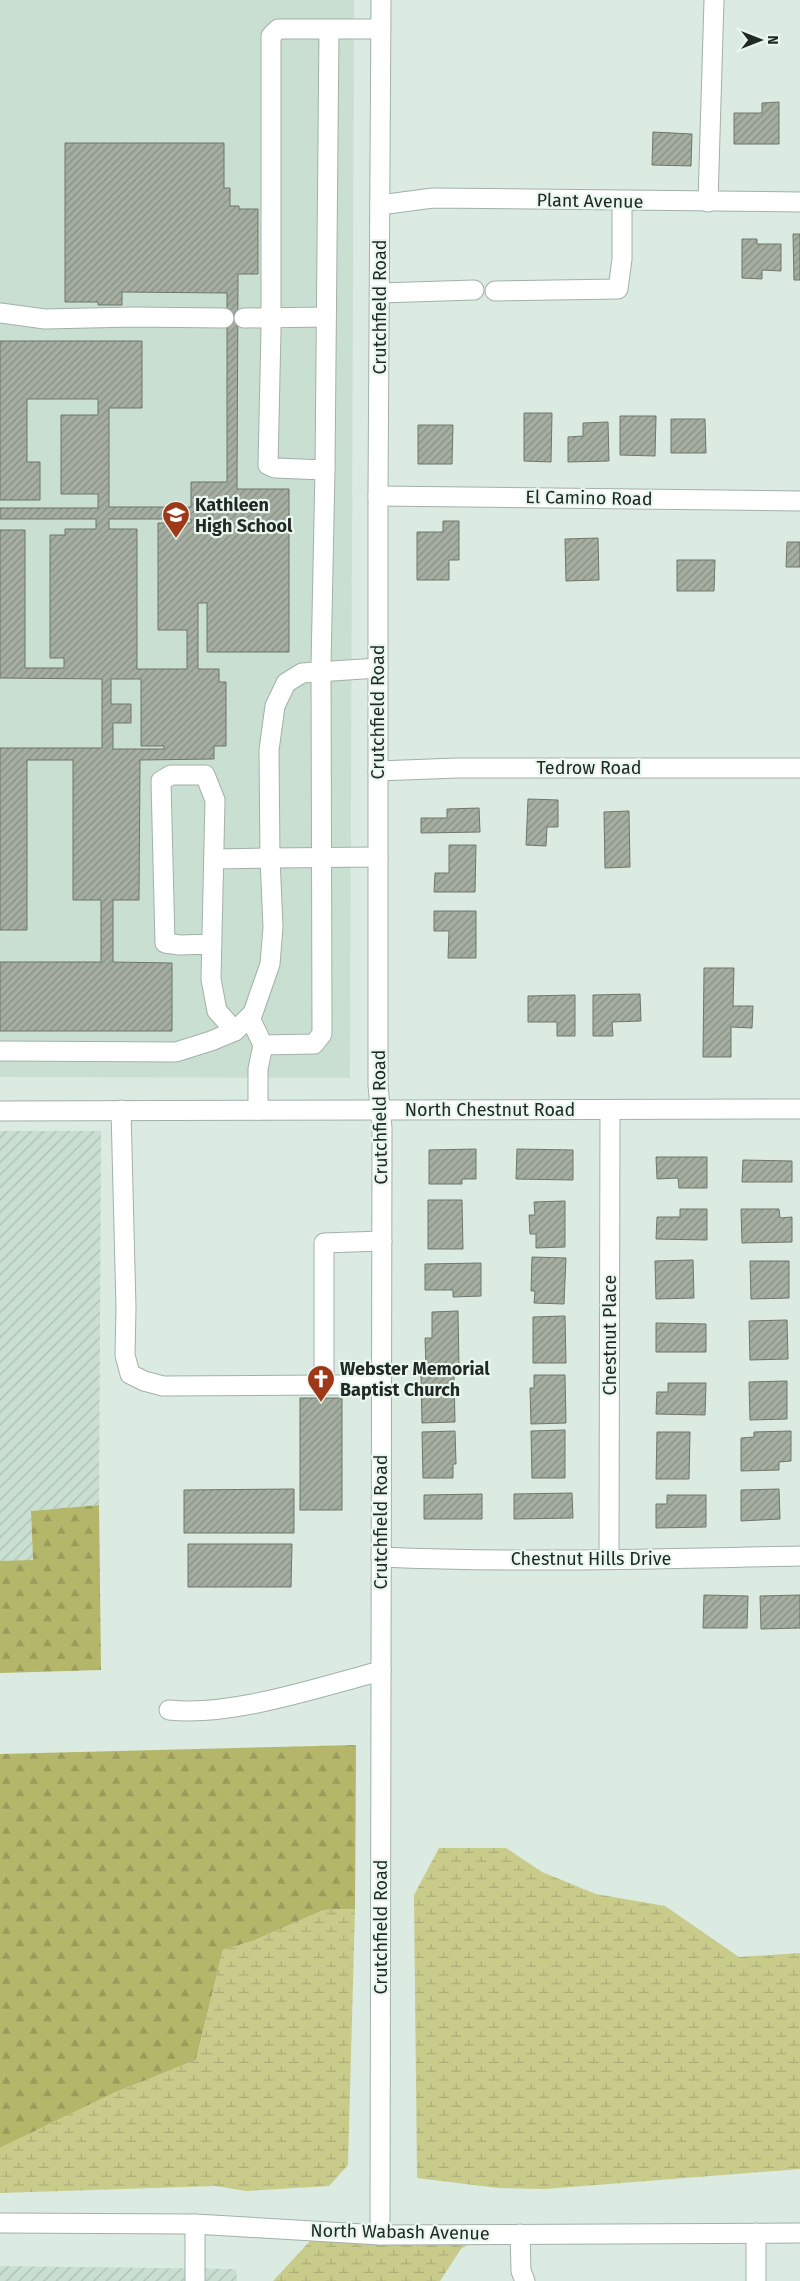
<svg xmlns="http://www.w3.org/2000/svg" width="800" height="2281" viewBox="0 0 800 2281" font-family="'Fira Sans',sans-serif">
<defs>
<pattern id="industrial-furrows" width="10" height="10" patternUnits="userSpaceOnUse" patternTransform="scale(1.25)"><rect width="10" height="10" fill="#c9dfd1"/><path d="M-1 1l2-2M0 10L10 0M9 11l2-2" fill="none" stroke="#acbfb3"/></pattern>
<pattern id="forest-firs" width="22" height="20" patternUnits="userSpaceOnUse" patternTransform="scale(1.25)"><rect width="22" height="20" fill="#b4b669"/><path d="M5 1l3.5 6h-7zM16 11l3.5 6h-7z" fill="#9a9c5b"/></pattern>
<pattern id="wetland-marsh" width="20" height="14" patternUnits="userSpaceOnUse" patternTransform="scale(1.25)"><rect width="20" height="14" fill="#c9cb8b"/><path d="M1 5h8M5 5V1M11 12h8M15 12V8" fill="none" stroke="#acae78"/></pattern>
<pattern id="building-hatch" width="6" height="6" patternUnits="userSpaceOnUse" patternTransform="scale(1.25)"><rect width="6" height="6" fill="#a5aea1"/><path d="M-1 1l2-2M0 6l6-6M5 7l2-2" fill="none" stroke="#868e83"/></pattern>
</defs>
<rect width="100%" height="100%" fill="#dbebe1"/>
<path fill="#c9dfd1" d="M 0,0 L 354,0 L 350,1078 L 0,1077 Z"/>
<g fill="url(#industrial-furrows)">
<path d="M 0,1131 L 101,1131 L 99,1505 L 31,1511 L 33,1561 L 0,1561 Z"/>
<path d="M 0,2266 L 236,2269 L 237,2281 L 0,2281 Z"/>
</g>
<g fill="url(#forest-firs)">
<path d="M 99,1505 L 101,1670 L 0,1673 L 0,1561 L 33,1560 L 31,1511 Z"/>
<path d="M 356,1745 L 355,1909 L 324,1910 L 253,1941 L 223,1950 L 196,2060 L 114,2093 L 0,2148 L 0,1754 Z"/>
</g>
<g fill="url(#wetland-marsh)">
<path d="M 439,1848 L 506,1848 L 542,1872 L 596,1894 L 665,1906 L 739,1957 L 800,1953 L 800,2169 L 545,2189 L 498,2188 L 417,2178 L 414,1895 Z"/>
<path d="M 355,1909 L 348,2165 L 329,2186 L 246,2191 L 215,2186 L 0,2193 L 0,2148 L 114,2093 L 196,2060 L 223,1950 L 253,1941 L 324,1910 Z"/>
<path d="M 311,2240 L 369,2244 L 469,2244 L 461,2249 L 440,2281 L 273,2281 Z"/>
</g>
<g fill="url(#building-hatch)" stroke="#6f776b" fill-rule="evenodd">
<path d="M 779,102 L 779,144 L 734,144 L 734,113 L 762,113 L 762,103 Z"/>
<path d="M 653,132 L 692,134 L 691,166 L 652,165 Z"/>
<path d="M 65,143 L 224,143 L 224,188 L 230,188 L 230,206 L 239,206 L 239,209 L 258,209 L 258,274 L 238,274 L 237,489 L 289,489 L 289,652 L 207,652 L 207,603 L 198,603 L 198,669 L 219,669 L 219,682 L 226,682 L 226,746 L 214,746 L 214,759 L 140,760 L 139,900 L 113,900 L 113,962 L 172,963 L 172,1031 L 0,1031 L 0,962 L 101,962 L 101,900 L 73,900 L 73,760 L 27,760 L 27,930 L 0,930 L 0,748 L 102,748 L 102,679 L 0,678 L 0,530 L 25,530 L 25,668 L 64,668 L 64,658 L 50,658 L 50,535 L 65,535 L 65,529 L 96,529 L 96,519 L 0,519 L 0,508 L 98,508 L 98,494 L 61,494 L 61,415 L 98,415 L 98,399 L 27,399 L 27,462 L 40,462 L 40,500 L 0,500 L 0,341 L 142,341 L 142,408 L 109,408 L 109,507 L 191,507 L 191,482 L 227,482 L 227,293 L 122,292 L 122,305 L 98,305 L 98,302 L 65,302 ZM 109,519 L 191,519 L 191,523 L 158,523 L 158,630 L 187,630 L 187,669 L 137,669 L 137,529 L 109,529 ZM 111,679 L 141,679 L 141,746 L 164,746 L 164,749 L 113,749 L 113,723 L 131,723 L 131,704 L 111,704 Z"/>
<path d="M 793,234 L 800,234 L 800,280 L 794,280 Z"/>
<path d="M 742,239 L 757,239 L 757,244 L 781,244 L 781,271 L 762,270 L 762,279 L 742,278 Z"/>
<path d="M 524,413 L 552,413 L 551,462 L 524,461 Z"/>
<path d="M 620,416 L 656,416 L 655,456 L 620,455 Z"/>
<path d="M 671,419 L 705,419 L 706,453 L 671,453 Z"/>
<path d="M 608,422 L 609,461 L 568,462 L 568,437 L 583,436 L 583,423 Z"/>
<path d="M 418,425 L 453,425 L 452,464 L 418,464 Z"/>
<path d="M 443,521 L 459,521 L 459,560 L 449,560 L 449,580 L 417,580 L 417,532 L 443,532 Z"/>
<path d="M 598,538 L 599,580 L 566,581 L 565,539 Z"/>
<path d="M 787,542 L 800,542 L 800,567 L 786,567 Z"/>
<path d="M 677,560 L 715,560 L 714,591 L 677,591 Z"/>
<path d="M 528,799 L 558,800 L 558,827 L 547,827 L 546,846 L 526,845 Z"/>
<path d="M 479,808 L 480,832 L 421,833 L 421,818 L 447,818 L 447,809 Z"/>
<path d="M 629,811 L 630,867 L 605,868 L 604,812 Z"/>
<path d="M 449,845 L 476,845 L 475,892 L 434,892 L 435,873 L 449,873 Z"/>
<path d="M 434,911 L 476,911 L 476,958 L 448,958 L 449,931 L 434,931 Z"/>
<path d="M 704,968 L 734,968 L 733,1006 L 753,1006 L 752,1028 L 731,1027 L 731,1057 L 703,1057 Z"/>
<path d="M 640,994 L 641,1021 L 612,1022 L 613,1036 L 593,1036 L 593,995 Z"/>
<path d="M 575,995 L 575,1036 L 557,1036 L 557,1022 L 528,1022 L 528,996 Z"/>
<path d="M 476,1149 L 476,1179 L 462,1179 L 462,1184 L 429,1184 L 429,1150 Z"/>
<path d="M 517,1149 L 573,1150 L 573,1180 L 516,1179 Z"/>
<path d="M 656,1157 L 707,1157 L 707,1188 L 679,1188 L 678,1178 L 657,1179 Z"/>
<path d="M 743,1160 L 792,1161 L 792,1182 L 742,1182 Z"/>
<path d="M 428,1200 L 462,1200 L 463,1249 L 428,1249 Z"/>
<path d="M 565,1201 L 565,1247 L 536,1248 L 536,1234 L 530,1234 L 529,1215 L 535,1215 L 534,1202 Z"/>
<path d="M 680,1209 L 707,1209 L 707,1240 L 656,1239 L 657,1217 L 680,1217 Z"/>
<path d="M 741,1209 L 779,1209 L 780,1218 L 792,1217 L 792,1242 L 742,1243 Z"/>
<path d="M 532,1257 L 566,1258 L 564,1304 L 534,1303 L 535,1291 L 531,1291 Z"/>
<path d="M 693,1260 L 694,1298 L 656,1299 L 655,1261 Z"/>
<path d="M 750,1261 L 789,1261 L 789,1298 L 751,1299 Z"/>
<path d="M 481,1263 L 481,1296 L 453,1297 L 453,1290 L 425,1290 L 425,1264 Z"/>
<path d="M 458,1311 L 459,1367 L 426,1367 L 425,1338 L 432,1338 L 432,1312 Z"/>
<path d="M 565,1316 L 566,1363 L 533,1363 L 533,1317 Z"/>
<path d="M 787,1320 L 788,1359 L 750,1360 L 749,1321 Z"/>
<path d="M 656,1323 L 706,1324 L 706,1352 L 656,1352 Z"/>
<path d="M 454,1375 L 455,1422 L 422,1423 L 421,1376 Z"/>
<path d="M 534,1375 L 565,1375 L 566,1423 L 531,1424 L 530,1388 L 534,1388 Z"/>
<path d="M 787,1381 L 787,1419 L 750,1420 L 749,1382 Z"/>
<path d="M 668,1383 L 706,1383 L 705,1415 L 656,1414 L 657,1392 L 668,1392 Z"/>
<rect x="300" y="1398" width="42" height="112"/>
<path d="M 565,1430 L 565,1478 L 532,1478 L 531,1431 Z"/>
<path d="M 455,1431 L 456,1464 L 453,1464 L 453,1478 L 423,1478 L 422,1432 Z"/>
<path d="M 791,1431 L 791,1461 L 779,1462 L 779,1470 L 741,1471 L 741,1438 L 754,1437 L 754,1432 Z"/>
<path d="M 657,1432 L 690,1432 L 689,1479 L 656,1479 Z"/>
<path d="M 294,1489 L 294,1533 L 184,1533 L 184,1490 Z"/>
<path d="M 779,1489 L 780,1519 L 741,1521 L 741,1490 Z"/>
<path d="M 572,1493 L 573,1518 L 514,1519 L 514,1494 Z"/>
<path d="M 482,1494 L 482,1519 L 424,1519 L 424,1495 Z"/>
<path d="M 667,1495 L 706,1495 L 706,1527 L 656,1528 L 656,1504 L 667,1504 Z"/>
<path d="M 188,1544 L 292,1544 L 291,1587 L 188,1587 Z"/>
<path d="M 704,1595 L 748,1596 L 747,1628 L 703,1628 Z"/>
<path d="M 800,1595 L 800,1628 L 761,1629 L 760,1596 Z"/>
</g>
<g fill="none" stroke-linecap="round" stroke-linejoin="round">
<defs>
<g id="minor">
<path d="M 329,29 L 325,470 L 275,468 L 268,465 L 271,330 L 271,36 L 278,29 C 312,29 347,29 381,29"/>
<path d="M 708,202 L 714,0"/>
<path d="M 380,205 L 433,198 L 800,202"/>
<path d="M 495,291 L 618,289 L 622,259 L 622,201"/>
<path d="M 380,293 L 474,290"/>
<path d="M 0,313 L 45,319 L 133,317 L 224,318"/>
<path d="M 244,318 L 326,317"/>
<path d="M 378,496 L 800,501"/>
<path d="M 378,668 L 302,673 L 286,683 L 275,706 L 269,750 L 270,858 L 378,857"/>
<path d="M 378,771 L 457,768 L 800,768"/>
<path d="M 212,944 L 180,945 L 165,943 L 161,781 L 171,775 L 205,775 L 215,800 L 211,979 L 217,1011 L 235,1031"/>
<path d="M 250,1018 L 263,1045 L 314,1044 L 322,1034 L 321,666 L 325,470"/>
<path d="M 0,1051 L 176,1052 L 211,1041 L 235,1031 L 253,1013 L 270,964 L 273,927 L 270,858 L 215,859"/>
<path d="M 121,1110 L 126,1308 L 125,1355 L 130,1374 L 144,1381 L 163,1386 L 324,1385"/>
<path d="M 258,1110 L 258,1069 L 263,1045"/>
<path d="M 0,1111 L 800,1109"/>
<path d="M 382,1385 L 324,1385 L 324,1243 L 382,1241"/>
<path d="M 381,1557 C 521,1563 661,1559 800,1556"/>
<path d="M 609,1559 L 610,1110"/>
<path d="M 169,1710 C 232,1717 319,1687 381,1671"/>
<path d="M 0,2223 L 195,2224 L 380,2235 L 800,2233"/>
<path d="M 520,2234 L 521,2271 L 525,2281"/>
<path d="M 380,2235 L 382,1128 L 378,1085 L 378,496 L 381,0"/>
<path d="M 195,2281 L 195,2224"/>
<path d="M 756,2281 L 756,2233"/>
</g>
</defs>
<use href="#minor" stroke="#a2b1a8" stroke-width="21"/>
<use href="#minor" stroke="#fff" stroke-width="19"/>
</g>
<defs>
<symbol id="school-pin" viewBox="-11 -11 22 30"><path d="M0 17L-7.5 6A9.5 9.5 0 1 1 7.5 6Z" fill="#9f3719" stroke="#e8f8ee"/><path d="M0-5L7-2L0 1L-7-2ZM-4 1L0 2.5L4 1V4Q0 6-4 4Z" fill="#fff"/></symbol>
<symbol id="church-pin" viewBox="-11 -11 22 30"><path d="M0 17L-7.5 6A9.5 9.5 0 1 1 7.5 6Z" fill="#9f3719" stroke="#e8f8ee"/><path d="M-1.2-6h2.4v3.5h3.3v2.4h-3.3V6h-2.4V-.1h-3.3v-2.4h3.3Z" fill="#fff"/></symbol>
</defs>
<g fill-rule="evenodd">
<use href="#school-pin" x="160" y="499" width="32" height="43"/>
<use href="#church-pin" x="305" y="1363" width="32" height="43"/>
</g>
<g text-anchor="middle" dominant-baseline="central" stroke-width="4.5" stroke-linejoin="round" paint-order="stroke">
<g font-size="18" fill="#222825" stroke="#e8f8ee">
<text transform="translate(590 201) rotate(1)">Plant Avenue</text>
<text transform="translate(380 307) rotate(-90)">Crutchfield Road</text>
<text transform="translate(589 498) rotate(1)">El Camino Road</text>
<text transform="translate(378 712) rotate(-90)">Crutchfield Road</text>
<text x="589" y="768">Tedrow Road</text>
<text x="490" y="1110">North Chestnut Road</text>
<text transform="translate(380 1117) rotate(-91)">Crutchfield Road</text>
<text transform="translate(610 1335) rotate(-90)">Chestnut Place</text>
<text transform="translate(381 1522) rotate(-90)">Crutchfield Road</text>
<text x="591" y="1559">Chestnut Hills Drive</text>
<text transform="translate(381 1927) rotate(-90)">Crutchfield Road</text>
<text transform="translate(400 2232) rotate(1)">North Wabash Avenue</text>
</g>
<g font-size="18" font-weight="bold" fill="#222825" stroke="#e8f8ee" text-anchor="start">
<text x="195" y="505">Kathleen<tspan x="195" dy="21">High School</tspan></text>
<text x="340" y="1369">Webster Memorial<tspan x="340" dy="21">Baptist Church</tspan></text>
</g>
</g>
<g transform="translate(760 40) rotate(90)" stroke="#e8f8ee" stroke-width="4" paint-order="stroke">
<path d="M0-4L9 19L0 12L-9 19Z" fill="#222825"/>
<text y="-8" font-size="14" font-weight="bold" text-anchor="middle" fill="#222825">N</text>
</g>
</svg>
